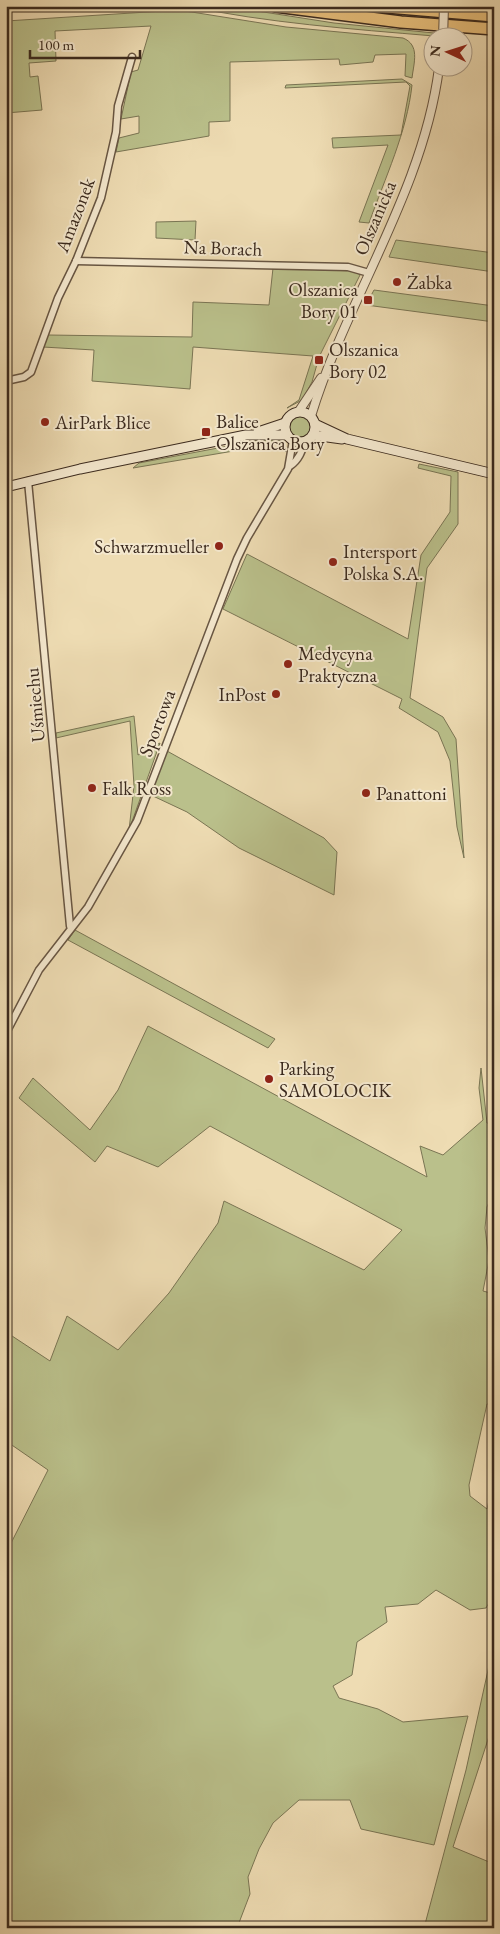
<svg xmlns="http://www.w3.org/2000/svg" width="500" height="1934" viewBox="0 0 500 1934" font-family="'EB Garamond',serif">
<rect width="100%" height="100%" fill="#eedcb3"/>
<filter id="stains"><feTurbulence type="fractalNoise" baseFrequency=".004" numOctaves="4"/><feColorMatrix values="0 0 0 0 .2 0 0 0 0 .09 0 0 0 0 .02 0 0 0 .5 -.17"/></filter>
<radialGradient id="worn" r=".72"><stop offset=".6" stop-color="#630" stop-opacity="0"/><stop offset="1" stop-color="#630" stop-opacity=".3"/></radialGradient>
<g fill="#bac08b" stroke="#7a7554">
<path d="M 187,6 L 225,6 L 334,23 L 434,33 L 434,36 C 351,29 268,23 187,6 Z"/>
<path d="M 179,10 L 286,27 L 403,38 C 420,45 414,62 412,78 L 405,76 L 406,54 L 375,55 L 373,62 L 340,65 L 339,59 L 230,62 L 230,121 L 209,122 L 209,136 L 116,152 L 119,138 L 139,133 L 139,116 L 121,119 L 131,72 L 138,70 L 151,26 L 55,31 L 56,61 L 29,63 L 30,77 L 38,76 L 42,110 L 6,113 L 6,21 Z"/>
<path d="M 402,79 L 412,85 C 407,132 385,178 369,223 L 359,222 L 388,145 L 333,148 L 332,138 L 401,135 L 410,86 L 406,82 L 285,88 L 286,85 Z"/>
<path d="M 196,221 L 195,240 L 156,238 L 156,222 Z"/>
<path d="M 396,240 L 494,253 L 494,272 L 389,257 Z"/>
<path d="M 273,268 L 355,271 L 360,275 L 319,357 L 312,382 L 302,400 L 287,408 L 299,400 L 313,356 L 193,347 L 190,389 L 92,381 L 94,350 L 43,347 L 48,335 L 192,337 L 193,302 L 269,305 Z"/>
<path d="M 374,290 L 494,306 L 494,322 L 366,305 Z"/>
<circle cx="300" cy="426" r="11"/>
<path d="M 278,439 L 283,441 L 286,452 L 281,443 L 133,468 L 139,463 L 260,440 Z"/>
<path d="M 419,464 L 458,472 L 458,524 L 427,568 L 410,698 L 443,717 L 456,739 L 464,858 L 457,827 L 450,761 L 438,732 L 399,708 L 402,699 L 223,609 L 247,554 L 408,639 L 421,555 L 450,512 L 451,476 L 418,468 Z"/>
<path d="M 134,716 L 138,755 L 160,743 L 129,830 L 134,786 L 130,721 L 56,738 L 56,733 Z"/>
<path d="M 167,751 L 324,838 L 337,852 L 334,895 L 239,848 L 187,812 L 153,796 L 152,790 Z"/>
<path d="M 75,930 L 275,1039 L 268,1048 L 68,940 Z"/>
<path d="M 148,1026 L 427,1177 L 420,1146 L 443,1155 L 483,1120 L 479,1088 L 481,1068 L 487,1123 L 494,1124 L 494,1191 L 487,1207 L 485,1228 L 489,1260 L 483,1291 L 494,1294 L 494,1404 L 487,1404 L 469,1485 L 470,1496 L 487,1509 L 494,1479 L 494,1594 L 486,1608 L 470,1610 L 436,1590 L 418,1604 L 385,1607 L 387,1622 L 357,1642 L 352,1675 L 333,1686 L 339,1698 L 378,1709 L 403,1722 L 468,1716 L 434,1845 L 361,1829 L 350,1800 L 299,1800 L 273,1823 L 259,1849 L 248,1877 L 250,1894 L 237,1928 L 6,1928 L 6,1553 L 48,1470 L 6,1441 L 6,1332 L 50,1361 L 67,1316 L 118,1350 L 169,1293 L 218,1223 L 224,1201 L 364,1270 L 402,1230 L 210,1126 L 158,1167 L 107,1146 L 95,1162 L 19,1098 L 33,1078 L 90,1130 L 118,1090 Z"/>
<path d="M 494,1643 L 494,1721 L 453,1847 L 494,1864 L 494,1928 L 424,1928 L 466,1770 Z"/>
</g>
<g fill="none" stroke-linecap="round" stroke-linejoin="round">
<defs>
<g id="minor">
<path d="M 76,261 L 348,267 L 369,273"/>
<path d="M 6,381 L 24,377 L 31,372 L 58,298 L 76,261 L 101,198 L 116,132 L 118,106 L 132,57"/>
<path d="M 290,466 C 299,460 302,451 305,441"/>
<path d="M 28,481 L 70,926"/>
<path d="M 6,1033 L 39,970 L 88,907 L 137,821 L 237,559 L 247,538 L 288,469 L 293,440"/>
</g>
<g id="tertiary">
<path d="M 299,411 L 321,378"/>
<path d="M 311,416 C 347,298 423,192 439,68"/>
</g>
<g id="secondary">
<circle cx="300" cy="427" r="15"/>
<path d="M 315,424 L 347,439 L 494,474"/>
<path d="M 258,432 L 285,423"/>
<path d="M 313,435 L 342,439"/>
<path d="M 6,487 L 80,469 L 246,435 L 287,435"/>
</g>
<g id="motorway">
<path d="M 275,6 L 401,22 L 494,29"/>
<path d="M 375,6 L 494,16"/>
</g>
</defs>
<use href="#minor" stroke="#685643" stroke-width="9"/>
<use href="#tertiary" stroke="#685643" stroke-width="10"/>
<use href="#secondary" stroke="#3b2a1e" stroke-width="11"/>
<use href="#motorway" stroke="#3b2a1e" stroke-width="14"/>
<use href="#minor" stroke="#f4e8ce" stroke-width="6"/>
<use href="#tertiary" stroke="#f4e8ce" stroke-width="8"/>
<use href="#secondary" stroke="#f4e8ce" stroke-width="9"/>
<use href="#motorway" stroke="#e7be7a" stroke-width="11"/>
<defs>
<path id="tertiary-bridge" d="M 443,38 L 444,6"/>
</defs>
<use href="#tertiary-bridge" stroke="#685643" stroke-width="10" stroke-linecap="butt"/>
<use href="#tertiary-bridge" stroke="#f4e8ce" stroke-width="8"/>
</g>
<g fill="#8f2418" stroke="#f4e8ce" stroke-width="2">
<circle cx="397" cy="282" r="5"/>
<rect x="363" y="295" width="10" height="10" rx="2.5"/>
<rect x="314" y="355" width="10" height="10" rx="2.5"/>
<circle cx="45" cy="422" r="5"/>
<rect x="201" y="427" width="10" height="10" rx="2.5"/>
<circle cx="219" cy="546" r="5"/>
<circle cx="333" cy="562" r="5"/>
<circle cx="288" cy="664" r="5"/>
<circle cx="276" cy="694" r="5"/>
<circle cx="92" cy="788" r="5"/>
<circle cx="366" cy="793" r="5"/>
<circle cx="269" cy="1079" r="5"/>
</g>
<g text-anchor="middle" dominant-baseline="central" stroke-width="4" stroke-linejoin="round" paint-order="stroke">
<g font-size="19" fill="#3b2a1e" stroke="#f4e8ce">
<text transform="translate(75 215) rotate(-69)">Amazonek</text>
<text transform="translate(375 218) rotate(-67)">Olszanicka</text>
<text transform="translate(223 248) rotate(2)">Na Borach</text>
<text transform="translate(35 705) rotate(-95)">Uśmiechu</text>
<text transform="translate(157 723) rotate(-69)">Sportowa</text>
</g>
<g font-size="19" fill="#3b2a1e" stroke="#f4e8ce" text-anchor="start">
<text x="407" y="282">Żabka</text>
<text x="358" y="289" text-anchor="end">Olszanica<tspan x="358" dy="22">Bory 01</tspan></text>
<text x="329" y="349">Olszanica<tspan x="329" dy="22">Bory 02</tspan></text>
<text x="216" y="421">Balice<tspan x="216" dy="22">Olszanica Bory</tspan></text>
<text x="55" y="422">AirPark Blice</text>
<text x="209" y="546" text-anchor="end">Schwarzmueller</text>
<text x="343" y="551">Intersport<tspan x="343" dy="22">Polska S.A.</tspan></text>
<text x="298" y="653">Medycyna<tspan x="298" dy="22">Praktyczna</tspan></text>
<text x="266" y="694" text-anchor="end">InPost</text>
<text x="102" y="788">Falk Ross</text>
<text x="376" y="793">Panattoni</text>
<text x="279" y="1068">Parking<tspan x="279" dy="22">SAMOLOCIK</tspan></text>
</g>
</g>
<rect width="500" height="1934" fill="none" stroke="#eedcb3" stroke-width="25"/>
<rect x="8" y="8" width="485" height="1919" fill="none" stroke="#3b2a1e" stroke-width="2.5"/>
<rect x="12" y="12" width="475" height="1909" fill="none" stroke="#3b2a1e"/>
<g transform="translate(448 52) rotate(274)"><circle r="24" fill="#f4e8ce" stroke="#aa9c88"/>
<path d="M0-4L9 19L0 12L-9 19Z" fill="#8f2418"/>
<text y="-8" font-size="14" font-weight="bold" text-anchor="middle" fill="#3b2a1e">N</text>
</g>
<path d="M30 50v8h110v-8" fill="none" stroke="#3b2a1e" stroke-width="2.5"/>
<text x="38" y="50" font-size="15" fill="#3b2a1e" stroke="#f4e8ce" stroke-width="4" paint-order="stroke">100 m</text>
<rect width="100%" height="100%" filter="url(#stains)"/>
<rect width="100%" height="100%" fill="url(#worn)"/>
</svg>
